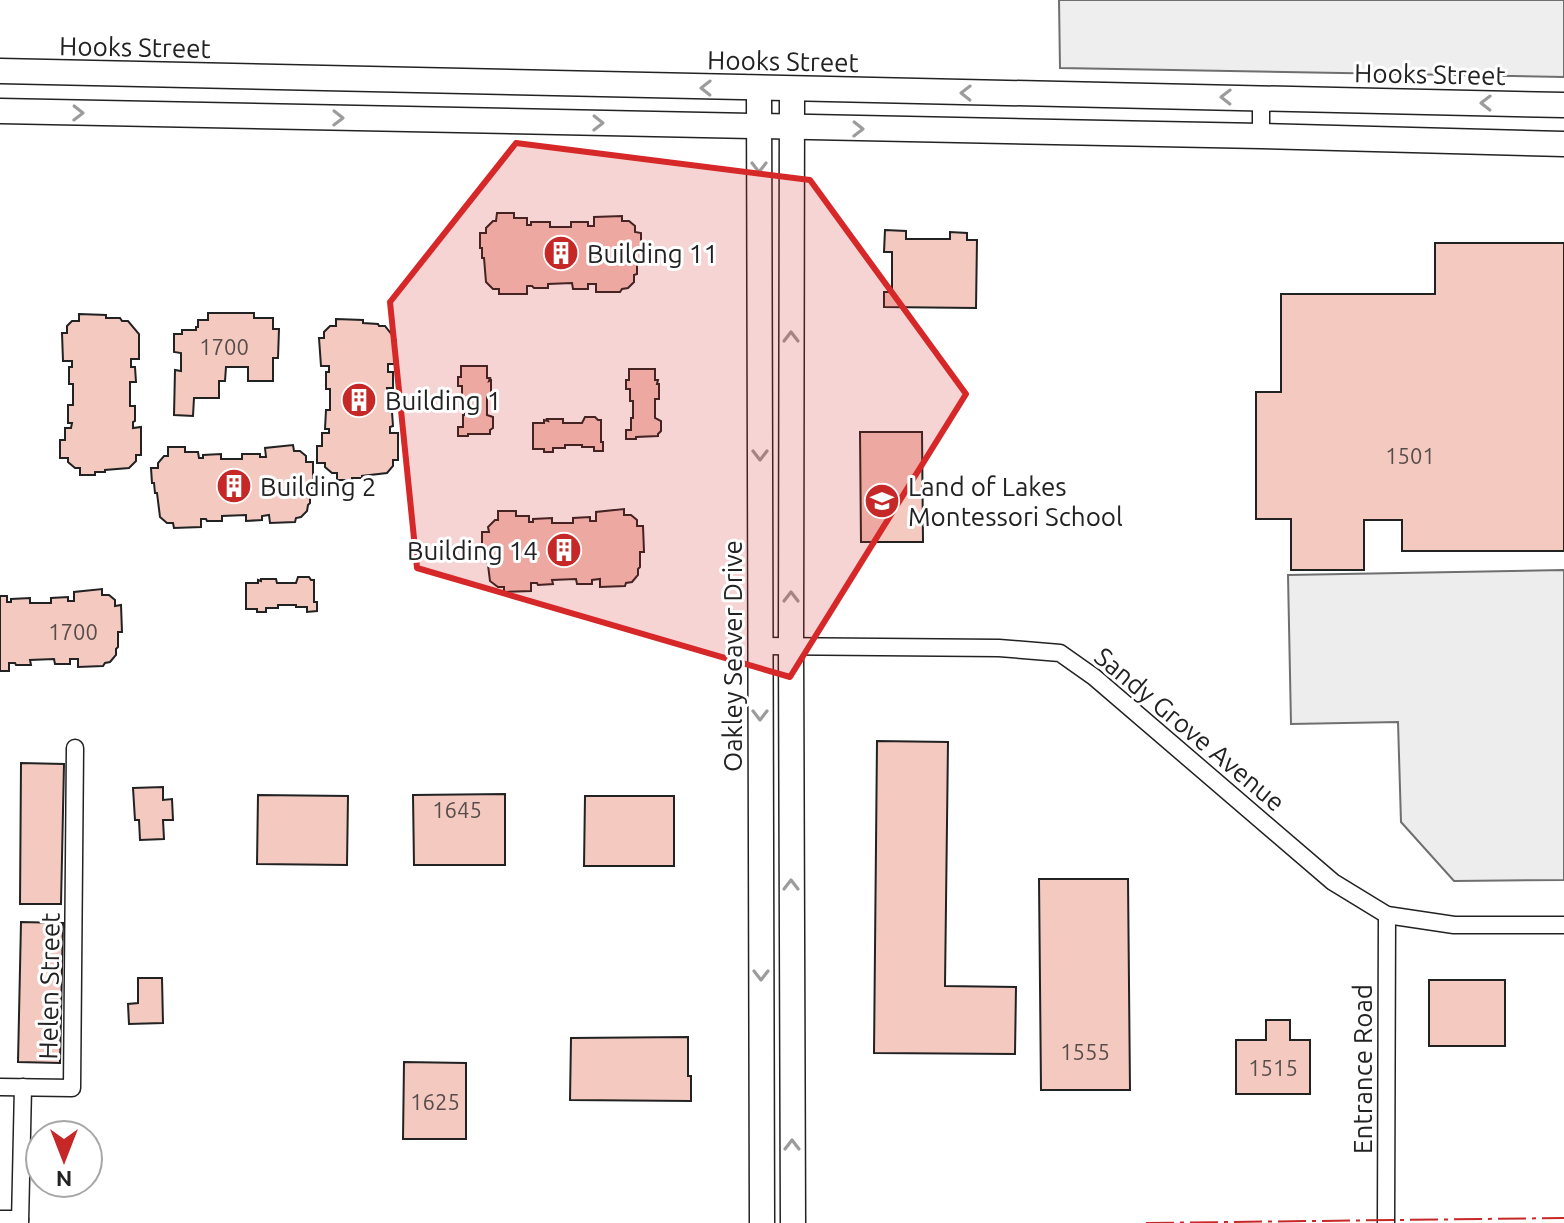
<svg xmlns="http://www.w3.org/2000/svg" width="1564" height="1223" viewBox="0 0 1564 1223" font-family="Ubuntu,sans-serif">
<rect width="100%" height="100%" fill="#fff"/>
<path fill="#eee" stroke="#6f6f6f" stroke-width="2" d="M 1059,0 L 1564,0 L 1564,77 L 1060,68 Z"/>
<path fill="#ededed" stroke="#6f6f6f" stroke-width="2" d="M 1564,570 L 1564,880 L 1454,881 L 1401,822 L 1398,722 L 1291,724 L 1288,575 Z"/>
<g fill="#f3c9c0" stroke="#222" stroke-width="2">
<path d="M 497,213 L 514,213 L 514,218 L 527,218 L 527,225 L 531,225 L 531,222 L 550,222 L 550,227 L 571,227 L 571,222 L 588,222 L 588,226 L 594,226 L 594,217 L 622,216 L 622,221 L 629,221 L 635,226 L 635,232 L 641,233 L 641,259 L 637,259 L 637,274 L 634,275 L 634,282 L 628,288 L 622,289 L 620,292 L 596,292 L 596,284 L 588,284 L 588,289 L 573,289 L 572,283 L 548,284 L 548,288 L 534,288 L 532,286 L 527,286 L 527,294 L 499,294 L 499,289 L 493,289 L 486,282 L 484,258 L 482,258 L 482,248 L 480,248 L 480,233 L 486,233 L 486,228 L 493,221 L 496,221 Z"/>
<path d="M 885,230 L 906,231 L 906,239 L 950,239 L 950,232 L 967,233 L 967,240 L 977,240 L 976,308 L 884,307 L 884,292 L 892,292 L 892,252 L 884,252 Z"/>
<path d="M 1435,243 L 1564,243 L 1564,551 L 1402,551 L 1402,520 L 1364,520 L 1364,570 L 1291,570 L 1291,519 L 1256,519 L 1256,392 L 1281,392 L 1281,294 L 1435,294 Z"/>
<path d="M 208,313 L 254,313 L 254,318 L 273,318 L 273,329 L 279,329 L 278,358 L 273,358 L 273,381 L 248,381 L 248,367 L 226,367 L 225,381 L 219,381 L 219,398 L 194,398 L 193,416 L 174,415 L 175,370 L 181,371 L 181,353 L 174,352 L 174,334 L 182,334 L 182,330 L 196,330 L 196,327 L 198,327 L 198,320 L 208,320 Z"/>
<path d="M 79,314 L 106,315 L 106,318 L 120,318 L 122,321 L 128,321 L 139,334 L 139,359 L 131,359 L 131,367 L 135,367 L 136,382 L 130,382 L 130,406 L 135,406 L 135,421 L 133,422 L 133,428 L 141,427 L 141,455 L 136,455 L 136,461 L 129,468 L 105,470 L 105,472 L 95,472 L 95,475 L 80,475 L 80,468 L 75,468 L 68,462 L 68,458 L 60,458 L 60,440 L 65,440 L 65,428 L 71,428 L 72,423 L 68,423 L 68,405 L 73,405 L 73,384 L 69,384 L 69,367 L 72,367 L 72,361 L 63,361 L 62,333 L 67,333 L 67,326 L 72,321 L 79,321 Z"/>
<path d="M 336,319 L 363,320 L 363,323 L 378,324 L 379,326 L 385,326 L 396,340 L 396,364 L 388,364 L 388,372 L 393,372 L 393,388 L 387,388 L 388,412 L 392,412 L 393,426 L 390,427 L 390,433 L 398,433 L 398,460 L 393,460 L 393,466 L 387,473 L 362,476 L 362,478 L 352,478 L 352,480 L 337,480 L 337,473 L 332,473 L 325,467 L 325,463 L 317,463 L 317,446 L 322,446 L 322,433 L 329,433 L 329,429 L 325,429 L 326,410 L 330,410 L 330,389 L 326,389 L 326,372 L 329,372 L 329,366 L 321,366 L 319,338 L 324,338 L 324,332 L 330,326 L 336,326 Z"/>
<path d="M 461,366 L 487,366 L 487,378 L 490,378 L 489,381 L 491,380 L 491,396 L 487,396 L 487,415 L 493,417 L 493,428 L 490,430 L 490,434 L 468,434 L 468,436 L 458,436 L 458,427 L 463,427 L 463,415 L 465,415 L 465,398 L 462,398 L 462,386 L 458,386 L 458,377 L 461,377 Z"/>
<path d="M 629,369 L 655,369 L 655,380 L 658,380 L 657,384 L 659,384 L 659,399 L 655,399 L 655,418 L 661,421 L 661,431 L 658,434 L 658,436 L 636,437 L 636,439 L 626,439 L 626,430 L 631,430 L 631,418 L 633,418 L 633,401 L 630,401 L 630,389 L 626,389 L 626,380 L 629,380 Z"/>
<path d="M 585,417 L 595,417 L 598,420 L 601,420 L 601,442 L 603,442 L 603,451 L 594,451 L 594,447 L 582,447 L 582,445 L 565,445 L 565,448 L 553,448 L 553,452 L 544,452 L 544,449 L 533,449 L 533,423 L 544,423 L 544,420 L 548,421 L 547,419 L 563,419 L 563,423 L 582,423 Z"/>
<path d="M 860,432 L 922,432 L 923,542 L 861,542 Z"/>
<path d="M 293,445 L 294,451 L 300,451 L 306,456 L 306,462 L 313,462 L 313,488 L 310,488 L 310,503 L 308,505 L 307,511 L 301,517 L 296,518 L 295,522 L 270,523 L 269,515 L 262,516 L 262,520 L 246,521 L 246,515 L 222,516 L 222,521 L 207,521 L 206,519 L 201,519 L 201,527 L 174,528 L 173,523 L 167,523 L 160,517 L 157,493 L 155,493 L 154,483 L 152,483 L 151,468 L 158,468 L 158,463 L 164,456 L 168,456 L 168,447 L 185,447 L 185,452 L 198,452 L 199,458 L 203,458 L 203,455 L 221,454 L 221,459 L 242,459 L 242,454 L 260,454 L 260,457 L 266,457 L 265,448 Z"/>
<path d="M 624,509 L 624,515 L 631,515 L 637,520 L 637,526 L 643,526 L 644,552 L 640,552 L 640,567 L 638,569 L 638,575 L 632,582 L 626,583 L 625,586 L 600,587 L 600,579 L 592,580 L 592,584 L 577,584 L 576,579 L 552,580 L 553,584 L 538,585 L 537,583 L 531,583 L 531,591 L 504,592 L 504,587 L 498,587 L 490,581 L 487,557 L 485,557 L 485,546 L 482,547 L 482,532 L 489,532 L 488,527 L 495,520 L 498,520 L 498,511 L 516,511 L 516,516 L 529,516 L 529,522 L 533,522 L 533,519 L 552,518 L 552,523 L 573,523 L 573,518 L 590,517 L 590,521 L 596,521 L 596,512 Z"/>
<path d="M 298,577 L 309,577 L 311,580 L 314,580 L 314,602 L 317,602 L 317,611 L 307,612 L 307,607 L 296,607 L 296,605 L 278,605 L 278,608 L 266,608 L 266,612 L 257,612 L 257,609 L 246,609 L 246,583 L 258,583 L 258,580 L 261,581 L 261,579 L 276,579 L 277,583 L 296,583 Z"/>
<path d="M 102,589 L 102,595 L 109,595 L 115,600 L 115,606 L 121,605 L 122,632 L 118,632 L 118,647 L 116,649 L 116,655 L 110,662 L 105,663 L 103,666 L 78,667 L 78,659 L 70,659 L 70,664 L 55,664 L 54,659 L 30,660 L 31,665 L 16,665 L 15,663 L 9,663 L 9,671 L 0,671 L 0,596 L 7,596 L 7,602 L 11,602 L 11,599 L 30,598 L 30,603 L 51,603 L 51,598 L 68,597 L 68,601 L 74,601 L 74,592 Z"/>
<path d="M 877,741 L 948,742 L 945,986 L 1016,987 L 1015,1054 L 874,1053 Z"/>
<path d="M 21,763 L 64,764 L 61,904 L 20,904 Z"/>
<path d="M 163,787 L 163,800 L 172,799 L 173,820 L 163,820 L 164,839 L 140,840 L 139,820 L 135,820 L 133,788 Z"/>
<path d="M 505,794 L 505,865 L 414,865 L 413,795 Z"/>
<path d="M 258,795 L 348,796 L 347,865 L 257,864 Z"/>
<path d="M 585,796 L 674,796 L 674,866 L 584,866 Z"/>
<path d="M 1039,879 L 1128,879 L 1130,1090 L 1041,1090 Z"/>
<path d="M 21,922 L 63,923 L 60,1063 L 18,1062 Z"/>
<path d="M 138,978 L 162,978 L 163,1023 L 129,1024 L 128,1004 L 138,1003 Z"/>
<rect x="1429" y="980" width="76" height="66"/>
<path d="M 1266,1020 L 1290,1020 L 1290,1040 L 1310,1040 L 1310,1094 L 1236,1094 L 1236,1040 L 1266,1040 Z"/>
<path d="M 688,1037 L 688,1076 L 691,1076 L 691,1101 L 570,1100 L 571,1038 Z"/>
<path d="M 404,1062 L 466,1063 L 466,1139 L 403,1139 Z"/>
</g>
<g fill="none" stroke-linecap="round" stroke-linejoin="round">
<defs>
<g id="street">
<path d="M 1261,136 L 1261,98"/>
<path d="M 760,646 L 999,648 L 1060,653 L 1094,677 L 1333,882 L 1387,915 L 1454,925 L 1564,925"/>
<path d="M 0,1087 L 72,1088 L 75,748"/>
<path d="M 0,1219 L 20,1219"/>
<path d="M 20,1223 L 23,1087"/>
<path d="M 1386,1223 L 1387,915"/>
</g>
<g id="secondary">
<path d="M 0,71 L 1564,105"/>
<path d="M 759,89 L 762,1223"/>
<path d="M 792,89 L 791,646 L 793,1223"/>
<path d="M 0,111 L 1261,136 L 1564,144"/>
</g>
</defs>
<use href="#street" stroke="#222" stroke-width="19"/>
<use href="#secondary" stroke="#222" stroke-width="27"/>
<use href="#street" stroke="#fff" stroke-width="16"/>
<use href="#secondary" stroke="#fff" stroke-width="24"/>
<path stroke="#c62828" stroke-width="2" stroke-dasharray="28 6 4 6" stroke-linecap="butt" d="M 1146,1223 L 1564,1218"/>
</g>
<defs><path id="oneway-chevron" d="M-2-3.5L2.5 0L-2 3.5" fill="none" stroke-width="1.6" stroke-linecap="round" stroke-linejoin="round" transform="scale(2)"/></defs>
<g stroke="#9c9c9c">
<use href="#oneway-chevron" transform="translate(706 88) rotate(-179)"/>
<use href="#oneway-chevron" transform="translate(966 93) rotate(-179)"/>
<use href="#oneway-chevron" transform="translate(1226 97) rotate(-179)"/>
<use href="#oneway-chevron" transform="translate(1486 103) rotate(-179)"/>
<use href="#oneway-chevron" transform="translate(78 113) rotate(1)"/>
<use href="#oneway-chevron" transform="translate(338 118) rotate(1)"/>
<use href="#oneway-chevron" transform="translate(598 123) rotate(1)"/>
<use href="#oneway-chevron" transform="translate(858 129) rotate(1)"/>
<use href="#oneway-chevron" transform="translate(759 167) rotate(90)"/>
<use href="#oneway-chevron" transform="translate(791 337) rotate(-90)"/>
<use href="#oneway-chevron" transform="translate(760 455) rotate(90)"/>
<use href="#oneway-chevron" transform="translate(791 597) rotate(-90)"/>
<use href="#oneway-chevron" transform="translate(760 715) rotate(90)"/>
<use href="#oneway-chevron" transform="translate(791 885) rotate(-90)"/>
<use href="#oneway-chevron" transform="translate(761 975) rotate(90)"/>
<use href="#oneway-chevron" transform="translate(792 1145) rotate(-90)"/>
</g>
<path fill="#d62828" fill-opacity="0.2" stroke="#d62828" stroke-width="6" stroke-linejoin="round" d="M 516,143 L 810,180 L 966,394 L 790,677 L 417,568 L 390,302 Z"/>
<defs>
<symbol id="building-disc" viewBox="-11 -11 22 22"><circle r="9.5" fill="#c62828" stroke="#fff"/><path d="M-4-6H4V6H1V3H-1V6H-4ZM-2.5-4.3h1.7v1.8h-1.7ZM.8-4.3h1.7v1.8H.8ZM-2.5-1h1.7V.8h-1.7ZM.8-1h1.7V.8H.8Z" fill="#fff"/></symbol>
<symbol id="school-disc" viewBox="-11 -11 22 22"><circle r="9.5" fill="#c62828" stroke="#fff"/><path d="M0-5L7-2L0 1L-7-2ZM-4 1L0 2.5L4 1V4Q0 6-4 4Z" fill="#fff"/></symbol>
</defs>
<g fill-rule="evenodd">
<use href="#building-disc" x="541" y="233" width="40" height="40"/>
<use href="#building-disc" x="339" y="380" width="40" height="40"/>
<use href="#building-disc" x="214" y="466" width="40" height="40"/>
<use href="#school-disc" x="862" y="481" width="40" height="40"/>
<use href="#building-disc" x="544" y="530" width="40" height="40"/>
</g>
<g text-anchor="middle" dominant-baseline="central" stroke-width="6" stroke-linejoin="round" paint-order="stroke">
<g font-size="22" fill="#564c4a">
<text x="224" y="346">1700</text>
<text x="1410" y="455">1501</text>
<text x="73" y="631">1700</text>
<text x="457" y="809">1645</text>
<text x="1085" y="1051">1555</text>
<text x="1273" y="1067">1515</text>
<text x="435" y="1101">1625</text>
</g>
<g font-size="26" fill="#222" stroke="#fff">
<text transform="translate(135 47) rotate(1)">Hooks Street</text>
<text transform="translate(783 61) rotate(1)">Hooks Street</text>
<text transform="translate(1430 74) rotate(1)">Hooks Street</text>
<text transform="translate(732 656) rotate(-90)">Oakley Seaver Drive</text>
<text transform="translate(1190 729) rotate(40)">Sandy Grove Avenue</text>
<text transform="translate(49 986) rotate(-89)">Helen Street</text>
<text transform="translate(1362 1069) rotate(-90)">Entrance Road</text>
</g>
<g font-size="26" fill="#222" stroke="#fff" text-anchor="start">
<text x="587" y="253">Building 11</text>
<text x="385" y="400">Building 1</text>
<text x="260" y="486">Building 2</text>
<text x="908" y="486">Land of Lakes<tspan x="908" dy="30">Montessori School</tspan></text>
<text x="538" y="550" text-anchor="end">Building 14</text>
</g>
</g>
<g transform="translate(64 1159) rotate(180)"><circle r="38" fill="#ffffff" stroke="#a7a7a7" stroke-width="2"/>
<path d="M0-6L14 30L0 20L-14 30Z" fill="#c62828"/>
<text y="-12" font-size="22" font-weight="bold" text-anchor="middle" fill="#222222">N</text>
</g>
</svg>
